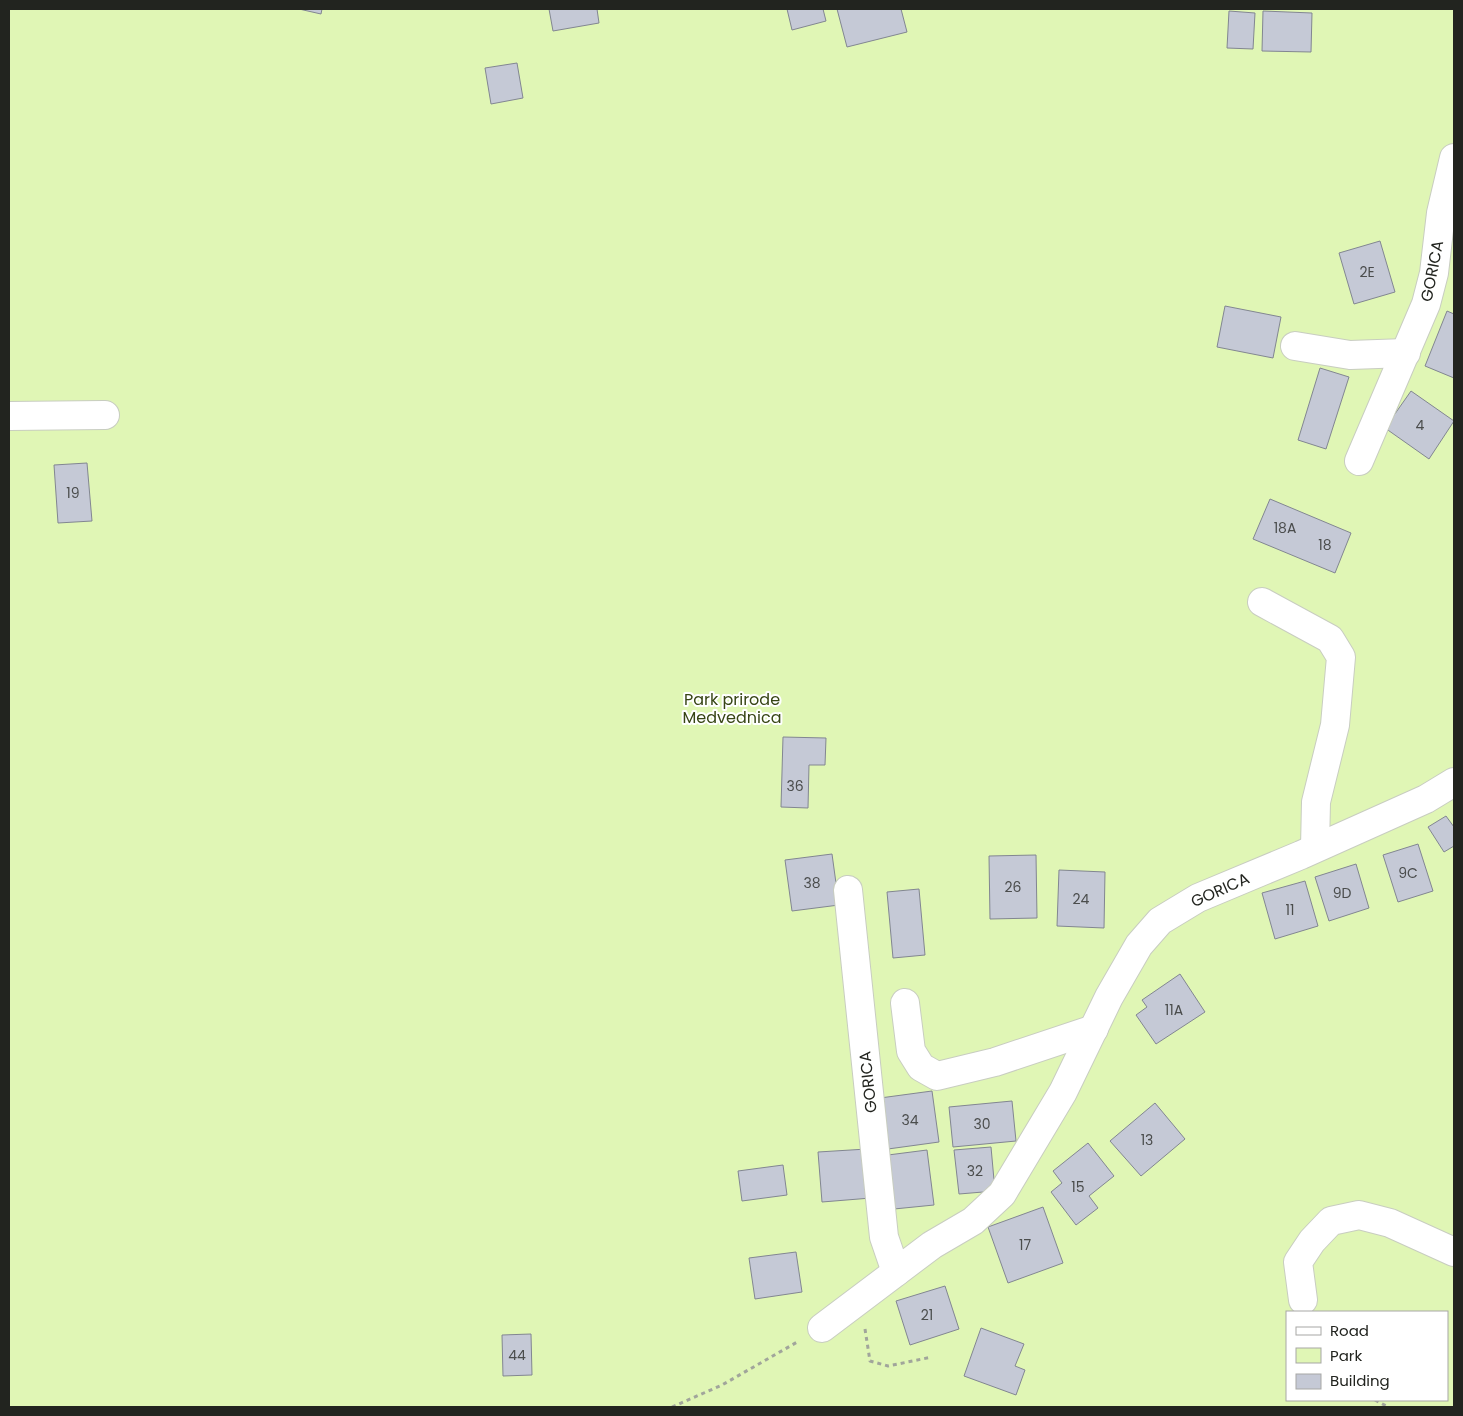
<svg xmlns="http://www.w3.org/2000/svg" width="1463" height="1416" viewBox="0 0 1463 1416" font-family="Poppins,sans-serif">
<rect width="100%" height="100%" fill="#f8fdf0"/>
<path fill="#e0f6b5" fill-rule="evenodd" d="M 9,9 L 1454,9 L 1454,1407 L 9,1407 ZM 1287,1312 L 1447,1312 L 1447,1400 L 1287,1400 Z"/>
<g fill="#c5c9d6" stroke="#828691">
<path d="M 299,9 L 322,9 L 321,14 Z"/>
<path d="M 549,9 L 597,9 L 599,23 L 553,31 Z"/>
<path d="M 787,9 L 823,9 L 826,21 L 792,30 Z"/>
<path d="M 837,9 L 901,9 L 907,32 L 847,47 Z"/>
<path d="M 1229,11 L 1255,13 L 1253,49 L 1227,48 Z"/>
<path d="M 1263,11 L 1312,13 L 1311,52 L 1262,51 Z"/>
<path d="M 517,63 L 523,98 L 491,104 L 485,68 Z"/>
<path d="M 1380,241 L 1395,292 L 1354,304 L 1339,253 Z"/>
<path d="M 1225,306 L 1281,317 L 1273,358 L 1217,347 Z"/>
<path d="M 1447,311 L 1454,314 L 1454,378 L 1425,366 Z"/>
<path d="M 1320,368 L 1349,377 L 1326,449 L 1298,440 Z"/>
<path d="M 1411,391 L 1454,421 L 1429,459 L 1385,428 Z"/>
<path d="M 87,463 L 92,521 L 58,523 L 54,465 Z"/>
<path d="M 1270,499 L 1351,533 L 1335,573 L 1253,539 Z"/>
<path d="M 783,737 L 826,738 L 825,765 L 809,765 L 808,808 L 781,807 Z"/>
<path d="M 1446,816 L 1454,827 L 1454,846 L 1444,852 L 1428,827 Z"/>
<path d="M 1418,844 L 1433,891 L 1398,902 L 1383,855 Z"/>
<path d="M 832,854 L 839,905 L 792,911 L 785,860 Z"/>
<path d="M 1036,855 L 1037,918 L 990,919 L 989,856 Z"/>
<path d="M 1356,864 L 1369,908 L 1329,921 L 1315,877 Z"/>
<path d="M 1059,870 L 1105,872 L 1104,928 L 1057,926 Z"/>
<path d="M 1305,881 L 1318,926 L 1275,939 L 1262,893 Z"/>
<path d="M 919,889 L 925,955 L 893,958 L 887,892 Z"/>
<path d="M 1180,974 L 1205,1012 L 1156,1044 L 1136,1015 L 1147,1007 L 1142,1000 Z"/>
<path d="M 932,1091 L 939,1142 L 888,1149 L 880,1098 Z"/>
<path d="M 1012,1101 L 1016,1141 L 953,1147 L 949,1107 Z"/>
<path d="M 1155,1103 L 1185,1139 L 1141,1176 L 1110,1141 Z"/>
<path d="M 1088,1143 L 1114,1176 L 1089,1196 L 1098,1208 L 1076,1225 L 1051,1192 L 1062,1183 L 1053,1171 Z"/>
<path d="M 991,1147 L 995,1191 L 959,1194 L 954,1150 Z"/>
<path d="M 867,1149 L 871,1198 L 822,1202 L 818,1152 Z"/>
<path d="M 927,1150 L 934,1205 L 894,1209 L 888,1155 Z"/>
<path d="M 783,1165 L 787,1195 L 742,1201 L 738,1171 Z"/>
<path d="M 1043,1207 L 1063,1263 L 1008,1283 L 988,1227 Z"/>
<path d="M 796,1252 L 802,1292 L 755,1299 L 749,1258 Z"/>
<path d="M 945,1286 L 959,1329 L 910,1345 L 896,1301 Z"/>
<path d="M 981,1328 L 1024,1344 L 1015,1366 L 1025,1370 L 1016,1395 L 964,1376 Z"/>
<path d="M 531,1334 L 532,1375 L 503,1376 L 502,1335 Z"/>
</g>
<g fill="none" stroke-linecap="round" stroke-linejoin="round">
<defs>
<g id="minor">
<path d="M 1295,346 L 1350,355 L 1406,353"/>
<path d="M 9,416 L 105,415"/>
<path d="M 1359,461 L 1426,304 L 1434,273 L 1441,213 L 1454,158"/>
<path d="M 1262,602 L 1330,639 L 1341,657 L 1335,725 L 1316,802 L 1315,848"/>
<path d="M 848,890 L 884,1237 L 896,1272"/>
<path d="M 905,1003 L 911,1051 L 921,1067 L 937,1076 L 995,1062 L 1094,1029"/>
<path d="M 1303,1300 L 1298,1262 L 1312,1241 L 1331,1221 L 1359,1215 L 1390,1223 L 1454,1252"/>
<path d="M 822,1328 L 932,1245 L 973,1221 L 1002,1194 L 1063,1092 L 1109,997 L 1139,945 L 1160,921 L 1198,898 L 1301,855 L 1426,799 L 1454,782"/>
</g>
</defs>
<use href="#minor" stroke="#c8cdc0" stroke-width="30"/>
<g stroke="#a1a59b" stroke-width="3" stroke-dasharray="4 4" stroke-linecap="butt">
<path d="M 865,1329 L 870,1361 L 888,1366 L 932,1357"/>
<path d="M 1375,1400 L 1388,1407"/>
<path d="M 672,1407 L 722,1385 L 799,1341"/>
</g>
<use href="#minor" stroke="#fff" stroke-width="28"/>
</g>
<g text-anchor="middle" dominant-baseline="central" stroke-width="4" stroke-linejoin="round" paint-order="stroke">
<g font-size="14" fill="#4b4d4d">
<text x="1367" y="272">2E</text>
<text x="1420" y="425">4</text>
<text x="73" y="493">19</text>
<text x="1285" y="528">18A</text>
<text x="1325" y="545">18</text>
<text x="795" y="786">36</text>
<text x="1408" y="873">9C</text>
<text x="812" y="883">38</text>
<text x="1013" y="887">26</text>
<text x="1342" y="893">9D</text>
<text x="1081" y="899">24</text>
<text x="1290" y="910">11</text>
<text x="1174" y="1010">11A</text>
<text x="910" y="1120">34</text>
<text x="982" y="1124">30</text>
<text x="1147" y="1140">13</text>
<text x="975" y="1171">32</text>
<text x="1078" y="1187">15</text>
<text x="1025" y="1245">17</text>
<text x="927" y="1315">21</text>
<text x="517" y="1355">44</text>
</g>
<g font-size="16" fill="#22241f" stroke="#fff">
<text transform="translate(1432 271) rotate(-79)">GORICA</text>
<text transform="translate(1220 890) rotate(-24)">GORICA</text>
<text transform="translate(868 1082) rotate(-96)">GORICA</text>
</g>
<g font-size="16" fill="#374514" stroke="#fff">
<text x="732" y="699">Park prirode<tspan x="732" dy="18">Medvednica</tspan></text>
</g>
</g>
<rect width="1463" height="1416" fill="none" stroke="#22241f" stroke-width="20"/>
<rect x="1286" y="1311" width="162" height="90" fill="#ffffff" stroke="#a7a7a5"/>
<rect x="1296" y="1327" width="25" height="8" fill="#ffffff" stroke="#a7a7a5"/>
<text x="1330" y="1336" font-size="15" fill="#22241f">Road</text>
<rect x="1296" y="1348" width="25" height="15" fill="#e0f6b5" stroke="#a7a7a5"/>
<text x="1330" y="1361" font-size="15" fill="#22241f">Park</text>
<rect x="1296" y="1374" width="25" height="15" fill="#c5c9d6" stroke="#a7a7a5"/>
<text x="1330" y="1386" font-size="15" fill="#22241f">Building</text>
</svg>
